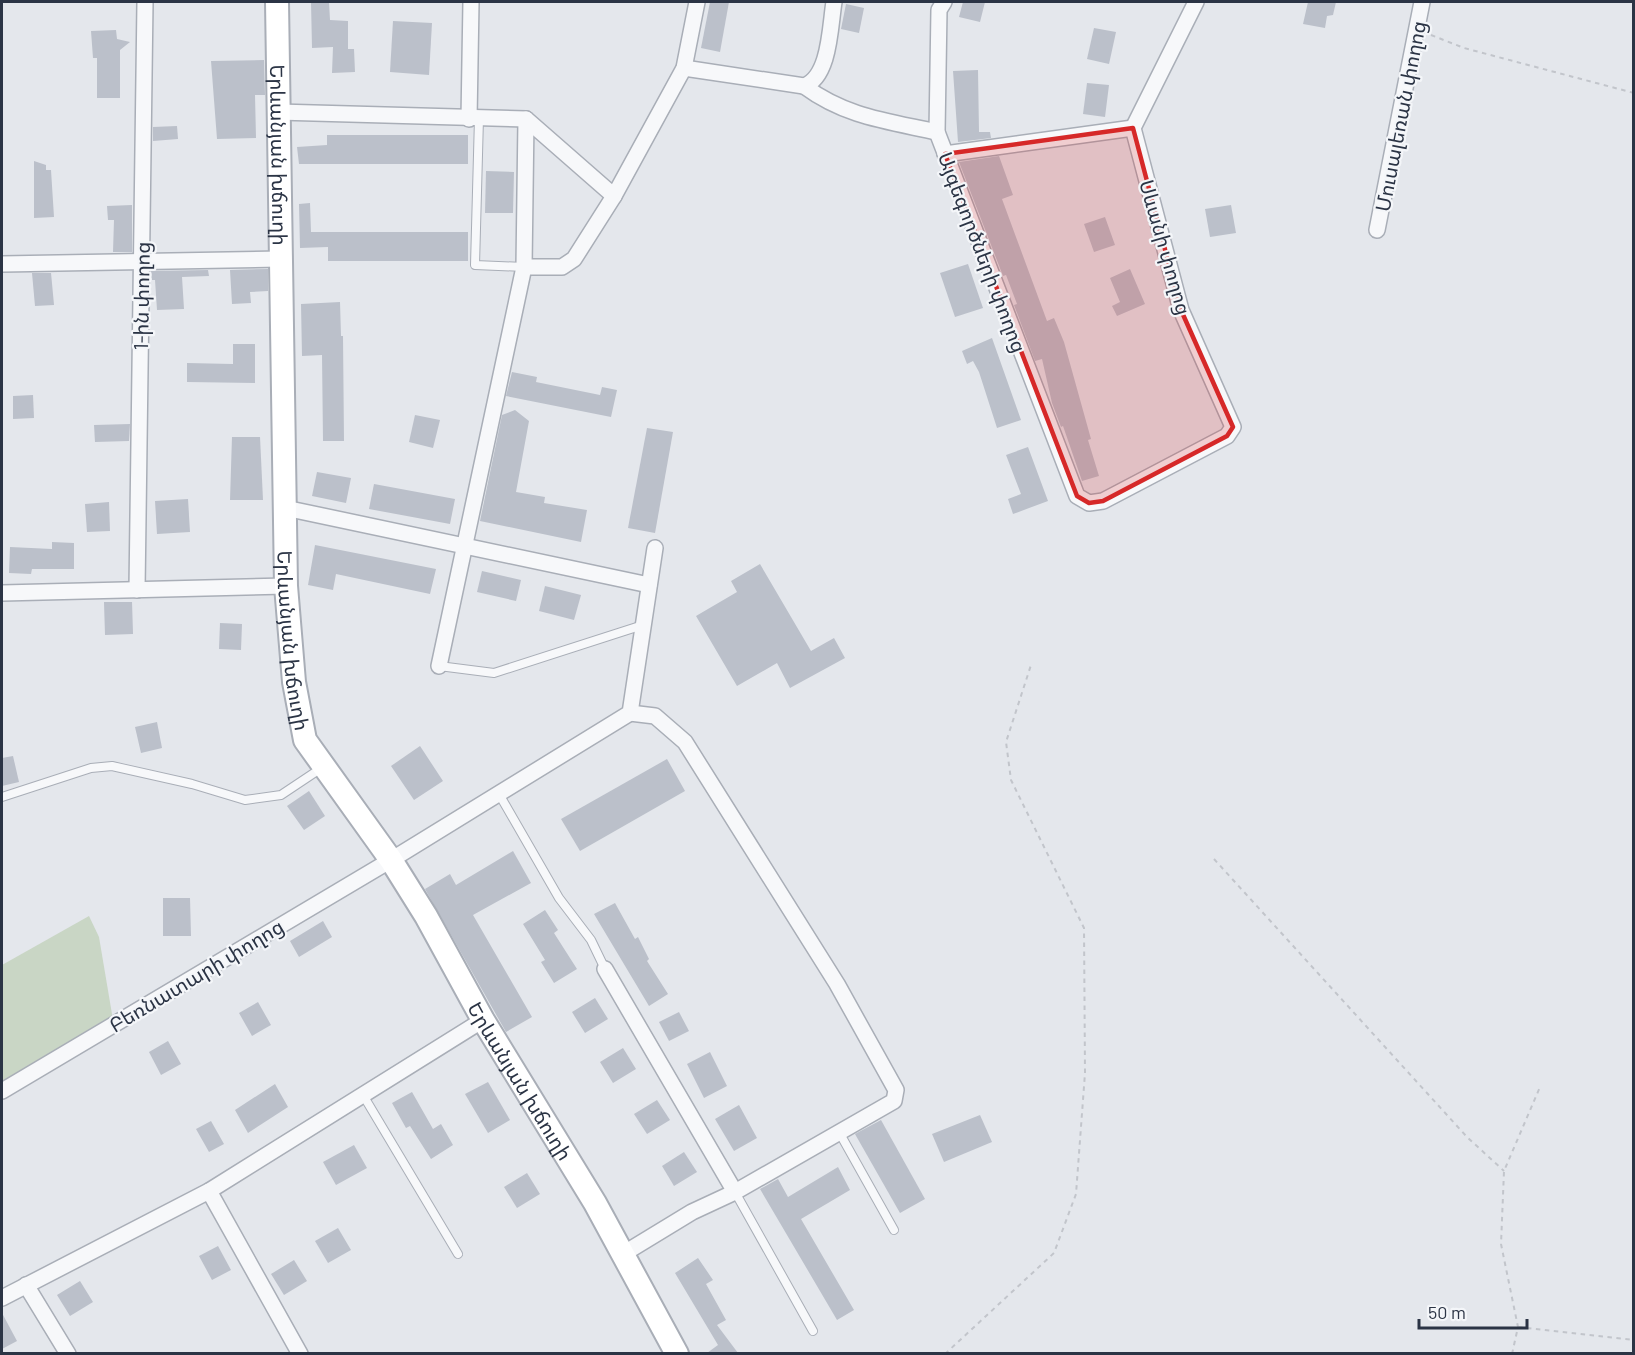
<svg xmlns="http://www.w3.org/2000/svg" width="1635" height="1355" viewBox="0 0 1635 1355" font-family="Barlow,'Noto Sans Armenian',sans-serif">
<rect width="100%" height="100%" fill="#e4e7ec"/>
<path fill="#c9d6c5" d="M 89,916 L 99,937 L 113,1020 L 2,1085 L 2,965 Z"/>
<g fill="#bbc0ca">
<path d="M 311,2 L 329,2 L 330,20 L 348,21 L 348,49 L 354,49 L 355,72 L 332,73 L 333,47 L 312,48 Z"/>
<path d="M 710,2 L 729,2 L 720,52 L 701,48 Z"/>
<path d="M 963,2 L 985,2 L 980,22 L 959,17 Z"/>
<path d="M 1308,2 L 1336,2 L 1333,15 L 1327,16 L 1325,28 L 1303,24 Z"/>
<path d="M 846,4 L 864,8 L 859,33 L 841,29 Z"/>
<path d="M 393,21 L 432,23 L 429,75 L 390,72 Z"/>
<path d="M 1094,28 L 1116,32 L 1109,64 L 1087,59 Z"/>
<path d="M 116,30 L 117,39 L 130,42 L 120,50 L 120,98 L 97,98 L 97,58 L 93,58 L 91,31 Z"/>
<path d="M 264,60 L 265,95 L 255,95 L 256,138 L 217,139 L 211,61 Z"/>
<path d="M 978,70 L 979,132 L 990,132 L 991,138 L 958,142 L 953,71 Z"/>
<path d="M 1087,83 L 1109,85 L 1105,117 L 1083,114 Z"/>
<path d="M 177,126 L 178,139 L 153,141 L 153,127 Z"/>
<path d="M 327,135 L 468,135 L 468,164 L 299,164 L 297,147 L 327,145 Z"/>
<path d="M 999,156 L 1013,195 L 1002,199 L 1047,321 L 1054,318 L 1064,342 L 1091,439 L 1088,440 L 1099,476 L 1082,481 L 1063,426 L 1061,427 L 1052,403 L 1042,359 L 1035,361 L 1014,305 L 1017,304 L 1006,275 L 1003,276 L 959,162 Z"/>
<path d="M 34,161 L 46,165 L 46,170 L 51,170 L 54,217 L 34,218 Z"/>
<path d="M 486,171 L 514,172 L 513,213 L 485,213 Z"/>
<path d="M 310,203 L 311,232 L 468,232 L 468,261 L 328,261 L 328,247 L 300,248 L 299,204 Z"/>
<path d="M 132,205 L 132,252 L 113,252 L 114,220 L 108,220 L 107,206 Z"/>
<path d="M 1231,205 L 1236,233 L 1210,237 L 1205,209 Z"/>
<path d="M 1105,217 L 1115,245 L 1094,252 L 1084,224 Z"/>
<path d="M 968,264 L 983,308 L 955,317 L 940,273 Z"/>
<path d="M 268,269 L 268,291 L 250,292 L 251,303 L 232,304 L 230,270 Z"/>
<path d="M 1130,269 L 1145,304 L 1117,316 L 1112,306 L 1120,302 L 1110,278 Z"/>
<path d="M 208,270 L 209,276 L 182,277 L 184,309 L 157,310 L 155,280 L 152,280 L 151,271 Z"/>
<path d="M 32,273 L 51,273 L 54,305 L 35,306 Z"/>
<path d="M 340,302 L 341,336 L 343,336 L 344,441 L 323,441 L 322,355 L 302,356 L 301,304 Z"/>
<path d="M 992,338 L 1021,420 L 997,428 L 979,372 L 973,361 L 967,364 L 962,351 Z"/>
<path d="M 233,344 L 255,344 L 255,383 L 187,382 L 187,363 L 233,364 Z"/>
<path d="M 512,372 L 537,377 L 536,382 L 600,395 L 602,387 L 617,390 L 611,417 L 506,396 Z"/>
<path d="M 33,395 L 34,418 L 13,419 L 13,396 Z"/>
<path d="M 515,410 L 529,421 L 516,492 L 545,497 L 544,503 L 587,510 L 581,542 L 480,521 L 502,415 Z"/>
<path d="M 415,415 L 440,420 L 433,448 L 409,442 Z"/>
<path d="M 130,424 L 129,441 L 95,442 L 94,425 Z"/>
<path d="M 647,428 L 673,432 L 655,533 L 628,528 Z"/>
<path d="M 232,437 L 260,437 L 263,500 L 230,500 Z"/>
<path d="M 1028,447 L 1048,501 L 1013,514 L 1008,499 L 1021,494 L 1006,455 Z"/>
<path d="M 317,472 L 351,478 L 346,503 L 312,496 Z"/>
<path d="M 374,484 L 455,499 L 450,524 L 369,509 Z"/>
<path d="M 188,499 L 190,532 L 157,534 L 155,501 Z"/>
<path d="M 109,502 L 110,531 L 87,532 L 85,504 Z"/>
<path d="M 52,542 L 74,543 L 74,569 L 32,569 L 31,574 L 9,573 L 10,547 L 52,549 Z"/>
<path d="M 315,545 L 436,569 L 430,594 L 336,574 L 333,590 L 308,585 Z"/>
<path d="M 760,564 L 811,651 L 834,638 L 845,658 L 790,688 L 777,663 L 737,686 L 696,616 L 737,592 L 731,581 Z"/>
<path d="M 482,571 L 521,580 L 516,601 L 477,592 Z"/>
<path d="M 545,586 L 581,595 L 574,620 L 539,611 Z"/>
<path d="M 104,602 L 132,602 L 133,634 L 105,635 Z"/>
<path d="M 220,623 L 242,624 L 241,650 L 219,649 Z"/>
<path d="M 157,722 L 162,748 L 141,753 L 135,727 Z"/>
<path d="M 420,746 L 443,781 L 414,800 L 391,766 Z"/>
<path d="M 13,756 L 19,782 L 2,786 L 2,758 Z"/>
<path d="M 667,759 L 685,791 L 580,851 L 561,819 Z"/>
<path d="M 309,791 L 325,816 L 304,830 L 287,806 Z"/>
<path d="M 513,851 L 531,883 L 473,915 L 532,1017 L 506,1032 L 425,889 L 450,874 L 456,885 Z"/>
<path d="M 163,898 L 190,898 L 191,936 L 163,936 Z"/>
<path d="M 615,903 L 635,939 L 638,937 L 649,959 L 647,961 L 668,994 L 649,1006 L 594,914 Z"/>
<path d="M 545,910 L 558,930 L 554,933 L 577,969 L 554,983 L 541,962 L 545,960 L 523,924 Z"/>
<path d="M 323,921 L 332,937 L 299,957 L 290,941 Z"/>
<path d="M 595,998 L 608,1019 L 585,1033 L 572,1012 Z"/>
<path d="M 258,1002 L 271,1025 L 252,1036 L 239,1013 Z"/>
<path d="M 679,1012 L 689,1031 L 669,1041 L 659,1022 Z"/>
<path d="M 168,1041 L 181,1064 L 161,1075 L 149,1052 Z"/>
<path d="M 623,1048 L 636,1069 L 613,1083 L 600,1062 Z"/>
<path d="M 710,1052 L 727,1086 L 704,1098 L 687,1064 Z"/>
<path d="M 488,1082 L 510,1120 L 488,1133 L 465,1094 Z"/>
<path d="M 275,1084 L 288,1107 L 248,1133 L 235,1110 Z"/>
<path d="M 412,1092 L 433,1129 L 441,1124 L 453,1145 L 431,1159 L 410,1126 L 406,1128 L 392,1103 Z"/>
<path d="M 657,1100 L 670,1120 L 647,1134 L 634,1114 Z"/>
<path d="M 739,1105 L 757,1138 L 734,1151 L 715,1119 Z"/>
<path d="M 980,1115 L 992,1142 L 944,1162 L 932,1134 Z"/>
<path d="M 881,1120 L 925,1199 L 900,1213 L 855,1134 Z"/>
<path d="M 211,1121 L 224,1144 L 209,1152 L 196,1129 Z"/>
<path d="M 354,1145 L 367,1168 L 336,1185 L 323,1162 Z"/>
<path d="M 684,1152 L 697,1172 L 674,1186 L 662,1166 Z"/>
<path d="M 838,1167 L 850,1190 L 801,1219 L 854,1310 L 837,1320 L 760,1189 L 778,1179 L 788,1197 Z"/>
<path d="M 527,1173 L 540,1194 L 517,1208 L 504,1187 Z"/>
<path d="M 338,1228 L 351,1250 L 328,1263 L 315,1241 Z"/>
<path d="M 218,1246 L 231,1270 L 212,1280 L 199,1256 Z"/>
<path d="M 698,1258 L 713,1280 L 706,1284 L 726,1320 L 717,1325 L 738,1353 L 707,1353 L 718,1345 L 675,1273 Z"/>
<path d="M 294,1260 L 307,1281 L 284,1295 L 271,1274 Z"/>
<path d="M 80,1281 L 93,1302 L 70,1316 L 57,1295 Z"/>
<path d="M 2,1313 L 17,1341 L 2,1349 Z"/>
</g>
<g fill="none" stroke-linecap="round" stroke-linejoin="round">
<defs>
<g id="service">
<path d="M 479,118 L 475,265 L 524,267"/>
<path d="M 439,666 L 494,673 L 643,625"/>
<path d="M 499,794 L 559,898 L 591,940 L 605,969"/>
<path d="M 2,797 L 91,768 L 112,766 L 192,784 L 245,800 L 281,795 L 323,767"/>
<path d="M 363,1095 L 458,1254"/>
<path d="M 839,1132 L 894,1230"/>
<path d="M 735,1192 L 813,1331"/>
</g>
<g id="minor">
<path d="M 944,2 L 939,10 L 937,132 L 1077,496 L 1089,503 L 1103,501 L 1227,436 L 1233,427 L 1181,310 L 1133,128 L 1196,2"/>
<path d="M 684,68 L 804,86 C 830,77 830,26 834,2"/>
<path d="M 804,86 C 846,117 887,121 937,132"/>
<path d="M 278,112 L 526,119 L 614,196"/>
<path d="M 469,119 L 471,2"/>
<path d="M 945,154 L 1133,128"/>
<path d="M 1377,230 L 1422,2"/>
<path d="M 2,264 L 280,259"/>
<path d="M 524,267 L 562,267 L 574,259 L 614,196 L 684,68 L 697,2"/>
<path d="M 285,508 L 649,585"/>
<path d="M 137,590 L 145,2"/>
<path d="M 2,593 L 286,586"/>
<path d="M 439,666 L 524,267 L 526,119"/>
<path d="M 605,969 L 735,1192"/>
<path d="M 2,1091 L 391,860 L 630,713 L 655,548"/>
<path d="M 209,1191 L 300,1354"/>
<path d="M 623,1254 L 692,1212 L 735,1192 L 894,1101 L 896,1090 L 837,984 L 685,742 L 655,716 L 630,713"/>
<path d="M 26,1285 L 68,1354"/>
<path d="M 2,1298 L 209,1191 L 483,1020"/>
</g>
<g id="secondary">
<path id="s1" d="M 277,2 L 286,586 L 294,682 L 305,740 L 391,860 L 426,916 L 483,1020 L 595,1203 L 677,1354"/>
</g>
</defs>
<use href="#service" stroke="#a9aeb7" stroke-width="10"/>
<use href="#minor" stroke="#a9aeb7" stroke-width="18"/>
<use href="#secondary" stroke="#a9aeb7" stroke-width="26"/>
<g stroke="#c2c5cb" stroke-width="2" stroke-dasharray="4.5 4.5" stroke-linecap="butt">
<path d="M 1431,35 L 1464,48 L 1634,93"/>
<path d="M 1214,859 L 1467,1137 L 1504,1171"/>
<path d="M 1518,1327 L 1634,1340"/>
<path d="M 945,1354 L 1054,1253 L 1076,1194 L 1085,1073 L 1084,928 L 1011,780 L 1006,742 L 1031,665"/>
<path d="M 1512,1354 L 1518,1327 L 1501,1244 L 1504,1171 L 1540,1087"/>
</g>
<use href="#service" stroke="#f7f8fa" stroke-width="8"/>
<use href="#minor" stroke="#f7f8fa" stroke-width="15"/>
<use href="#secondary" stroke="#fff" stroke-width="22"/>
</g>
<path fill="#d62828" fill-opacity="0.2" stroke="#d62828" stroke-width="4.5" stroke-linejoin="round" d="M 1133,128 L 1181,310 L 1233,427 L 1227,436 L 1103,501 L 1089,503 L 1077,496 L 945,154 Z"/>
<g text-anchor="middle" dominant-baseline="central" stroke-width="4.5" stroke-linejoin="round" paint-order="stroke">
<g font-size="20" fill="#2b3445" stroke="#f4f6f9">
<text transform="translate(1400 116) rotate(-79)">Մուսալեռան փողոց</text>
<text stroke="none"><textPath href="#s1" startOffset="153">Երևանյան խճուղի</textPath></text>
<text transform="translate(1166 247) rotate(74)">Սևանի փողոց</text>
<text transform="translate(983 252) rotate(69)">Այգեգործների փողոց</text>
<text transform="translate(141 296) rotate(-89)">1-ին փողոց</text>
<text stroke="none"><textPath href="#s1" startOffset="639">Երևանյան խճուղի</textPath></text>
<text transform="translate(196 975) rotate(-31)">Բեռնատարի փողոց</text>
<text stroke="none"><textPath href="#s1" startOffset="1143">Երևանյան խճուղի</textPath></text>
</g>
</g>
<rect width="1635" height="1355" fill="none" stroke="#2b3445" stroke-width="6"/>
<path d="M1419 1319v9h108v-9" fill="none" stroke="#2b3445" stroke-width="3"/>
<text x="1428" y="1319" font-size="18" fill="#2b3445" stroke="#f4f6f9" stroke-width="4.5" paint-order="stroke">50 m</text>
</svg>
